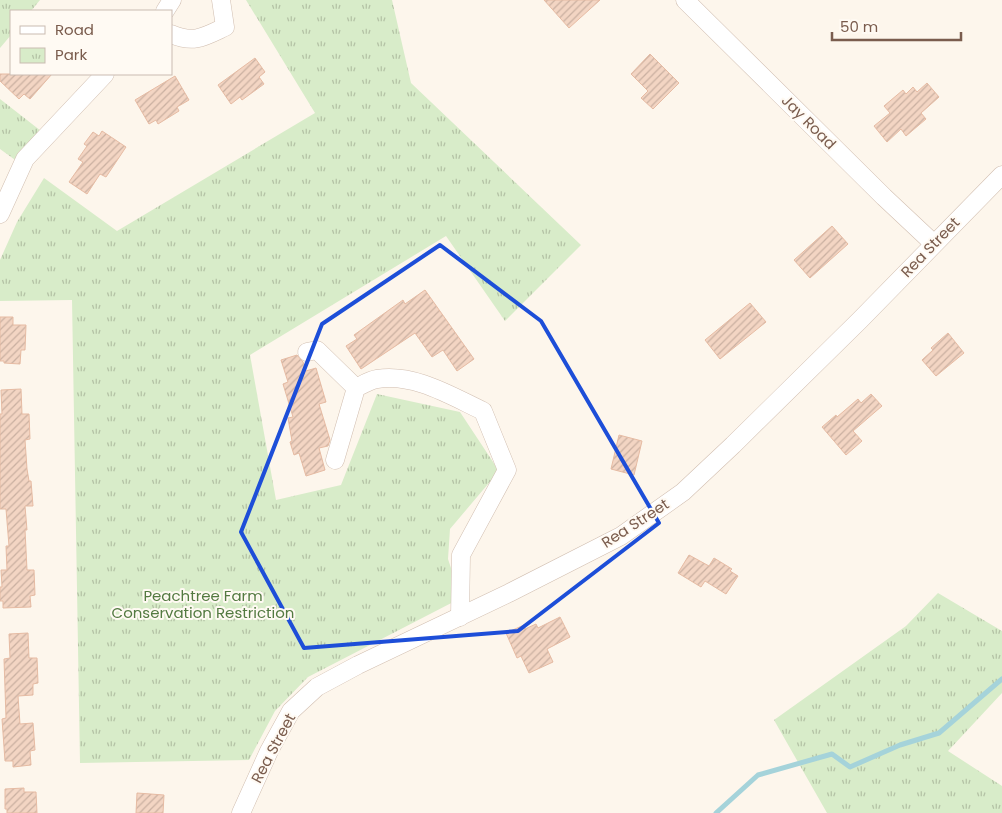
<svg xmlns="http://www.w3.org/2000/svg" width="1002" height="813" viewBox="0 0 1002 813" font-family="Poppins,sans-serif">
<defs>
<pattern id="park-tufts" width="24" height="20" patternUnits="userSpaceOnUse" patternTransform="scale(1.25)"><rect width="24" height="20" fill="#d8ecc9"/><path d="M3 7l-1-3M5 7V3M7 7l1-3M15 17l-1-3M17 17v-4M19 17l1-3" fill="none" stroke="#b4c2a5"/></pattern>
<pattern id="building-hatch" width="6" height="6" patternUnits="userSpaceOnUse" patternTransform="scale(1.25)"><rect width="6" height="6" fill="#f3d5c3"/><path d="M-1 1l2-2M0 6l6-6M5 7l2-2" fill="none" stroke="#cab0a1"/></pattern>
</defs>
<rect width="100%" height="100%" fill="#fdf6ec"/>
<g fill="url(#park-tufts)">
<path d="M 0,0 L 40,0 L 31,11 L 11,11 L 11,35 L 0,48 Z"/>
<path d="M 246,0 L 392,0 L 411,83 L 581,245 L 505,321 L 446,236 L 250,355 L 276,500 L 341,485 L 377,394 L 460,412 L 499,471 L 450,529 L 448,559 L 461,598 L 308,677 L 275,711 L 249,760 L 80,763 L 72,300 L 0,301 L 0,260 L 17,222 L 44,178 L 117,231 L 315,113 Z"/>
<path d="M 0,99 L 41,131 L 18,162 L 0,149 Z"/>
<path d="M 938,593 L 1002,631 L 1002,693 L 948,751 L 1002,786 L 1002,813 L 827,813 L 774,720 L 906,626 Z"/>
</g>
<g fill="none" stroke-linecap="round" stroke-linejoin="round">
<path stroke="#a5d3da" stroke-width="5" d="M 716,813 L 758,775 L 832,754 L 850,767 L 900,745 L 939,733 L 1002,679"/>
</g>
<g fill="url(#building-hatch)" stroke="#e6bba3">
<path d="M 544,0 L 600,0 L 569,28 Z"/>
<path d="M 650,54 L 679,83 L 653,109 L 641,98 L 648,91 L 631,74 Z"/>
<path d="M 255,58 L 265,72 L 259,77 L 264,84 L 242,100 L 240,97 L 231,104 L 218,85 Z"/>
<path d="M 0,74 L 52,74 L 30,99 L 24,94 L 19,99 L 0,81 Z"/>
<path d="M 175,76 L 189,100 L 177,107 L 179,111 L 158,124 L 156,120 L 149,124 L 135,100 Z"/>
<path d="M 927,83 L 939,97 L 921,113 L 926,119 L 906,136 L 901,129 L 887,142 L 874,126 L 890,113 L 884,106 L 903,90 L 906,94 L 913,87 L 917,92 Z"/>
<path d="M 102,131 L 126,147 L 106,177 L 100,174 L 87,194 L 69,182 L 83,162 L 78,159 L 87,146 L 84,144 L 93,132 L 99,136 Z"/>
<path d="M 832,226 L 848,244 L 810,278 L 794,260 Z"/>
<path d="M 425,290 L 474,359 L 457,371 L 443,350 L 432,357 L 415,333 L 361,369 L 346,346 L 357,339 L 354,335 L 403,300 L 405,304 Z"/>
<path d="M 750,303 L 766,322 L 720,359 L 705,340 Z"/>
<path d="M 0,317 L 13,317 L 13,325 L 26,325 L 25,350 L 21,350 L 20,364 L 4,363 L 4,361 L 0,361 Z"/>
<path d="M 948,333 L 964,353 L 936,376 L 922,360 L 933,350 L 931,348 Z"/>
<path d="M 297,355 L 303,362 L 306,371 L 316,368 L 326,402 L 319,404 L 330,440 L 328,446 L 319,448 L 325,470 L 306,476 L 299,453 L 294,455 L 290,442 L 292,441 L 288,418 L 293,417 L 283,384 L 288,382 L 281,360 Z"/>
<path d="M 21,389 L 22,414 L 29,414 L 30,439 L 25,440 L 27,469 L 29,481 L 31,481 L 33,506 L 25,506 L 27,530 L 25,530 L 27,570 L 34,570 L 35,595 L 30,596 L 31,607 L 3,608 L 3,601 L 0,601 L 0,587 L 2,587 L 1,570 L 7,570 L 6,546 L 9,546 L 6,509 L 0,509 L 0,414 L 2,414 L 1,390 Z"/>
<path d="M 871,394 L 882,406 L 853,431 L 862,441 L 846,455 L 822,427 L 836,415 L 837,417 L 858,399 L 861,403 Z"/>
<path d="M 619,435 L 642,441 L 634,475 L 611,469 Z"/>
<path d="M 689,555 L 709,566 L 714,558 L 732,569 L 730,571 L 738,576 L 726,594 L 705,581 L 701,587 L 678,573 Z"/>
<path d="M 560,617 L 570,637 L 547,649 L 553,662 L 529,673 L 521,656 L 517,658 L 506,633 L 524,625 L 525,629 L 536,624 L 538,628 Z"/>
<path d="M 28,633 L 29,658 L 37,658 L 38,683 L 33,684 L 33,695 L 18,696 L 20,724 L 33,723 L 35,750 L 30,751 L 31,765 L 13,767 L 13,761 L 5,761 L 2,719 L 6,718 L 4,659 L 10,658 L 9,634 Z"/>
<path d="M 24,788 L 24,792 L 36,792 L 37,813 L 7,813 L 7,809 L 5,809 L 5,789 Z"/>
<path d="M 137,793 L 164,795 L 163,813 L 136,813 Z"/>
</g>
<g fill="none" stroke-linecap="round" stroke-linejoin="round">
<defs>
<g id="minor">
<path d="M 685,0 L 884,197 L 933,243"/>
<path d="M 165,11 L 172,0"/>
<path d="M 171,34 C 194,44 204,37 225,27 L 221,0"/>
<path d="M 0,214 L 25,159 L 105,74"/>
<path d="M 307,352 L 317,350 L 356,388"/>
<path d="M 335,460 L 356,388 C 362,385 370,380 377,379 C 414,373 451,396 483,411 L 507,470 L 461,555 L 460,617"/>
<path d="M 241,813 L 269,751 L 291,711 L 317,687 L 358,665 L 509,593 L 621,536 L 683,492 L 733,445 L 860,320 L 1002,175"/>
</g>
</defs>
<use href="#minor" stroke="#d1beb0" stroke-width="19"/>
<use href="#minor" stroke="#fff" stroke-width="18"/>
</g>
<path fill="none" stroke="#1d4ed8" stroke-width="4" stroke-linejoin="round" d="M 440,245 L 541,321 L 659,523 L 518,631 L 304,648 L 241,532 L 322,324 Z"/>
<g text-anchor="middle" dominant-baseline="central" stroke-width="4" stroke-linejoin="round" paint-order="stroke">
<g font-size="15" fill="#7a5c4d" stroke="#fffaf3">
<text transform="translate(809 122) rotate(45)">Jay Road</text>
<text transform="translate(930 247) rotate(-46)">Rea Street</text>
<text transform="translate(635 523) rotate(-33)">Rea Street</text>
<text transform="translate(273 748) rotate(-62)">Rea Street</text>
</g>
<g font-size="15" fill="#537a41" stroke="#fffaf3">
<text x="203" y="595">Peachtree Farm<tspan x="203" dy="17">Conservation Restriction</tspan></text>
</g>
</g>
<rect x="10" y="10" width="162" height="65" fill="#fffaf3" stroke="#cabbb1"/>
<rect x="20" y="26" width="25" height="8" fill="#ffffff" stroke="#cabbb1"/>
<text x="55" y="35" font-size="15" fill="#7a5c4d">Road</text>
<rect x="20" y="48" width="25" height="15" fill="url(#park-tufts)" stroke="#cabbb1"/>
<text x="55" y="60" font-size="15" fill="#7a5c4d">Park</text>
<path d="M832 32v8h129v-8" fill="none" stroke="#7a5c4d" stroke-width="2.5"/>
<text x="840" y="32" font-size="15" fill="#7a5c4d" stroke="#fffaf3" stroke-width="4" paint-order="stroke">50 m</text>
</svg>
